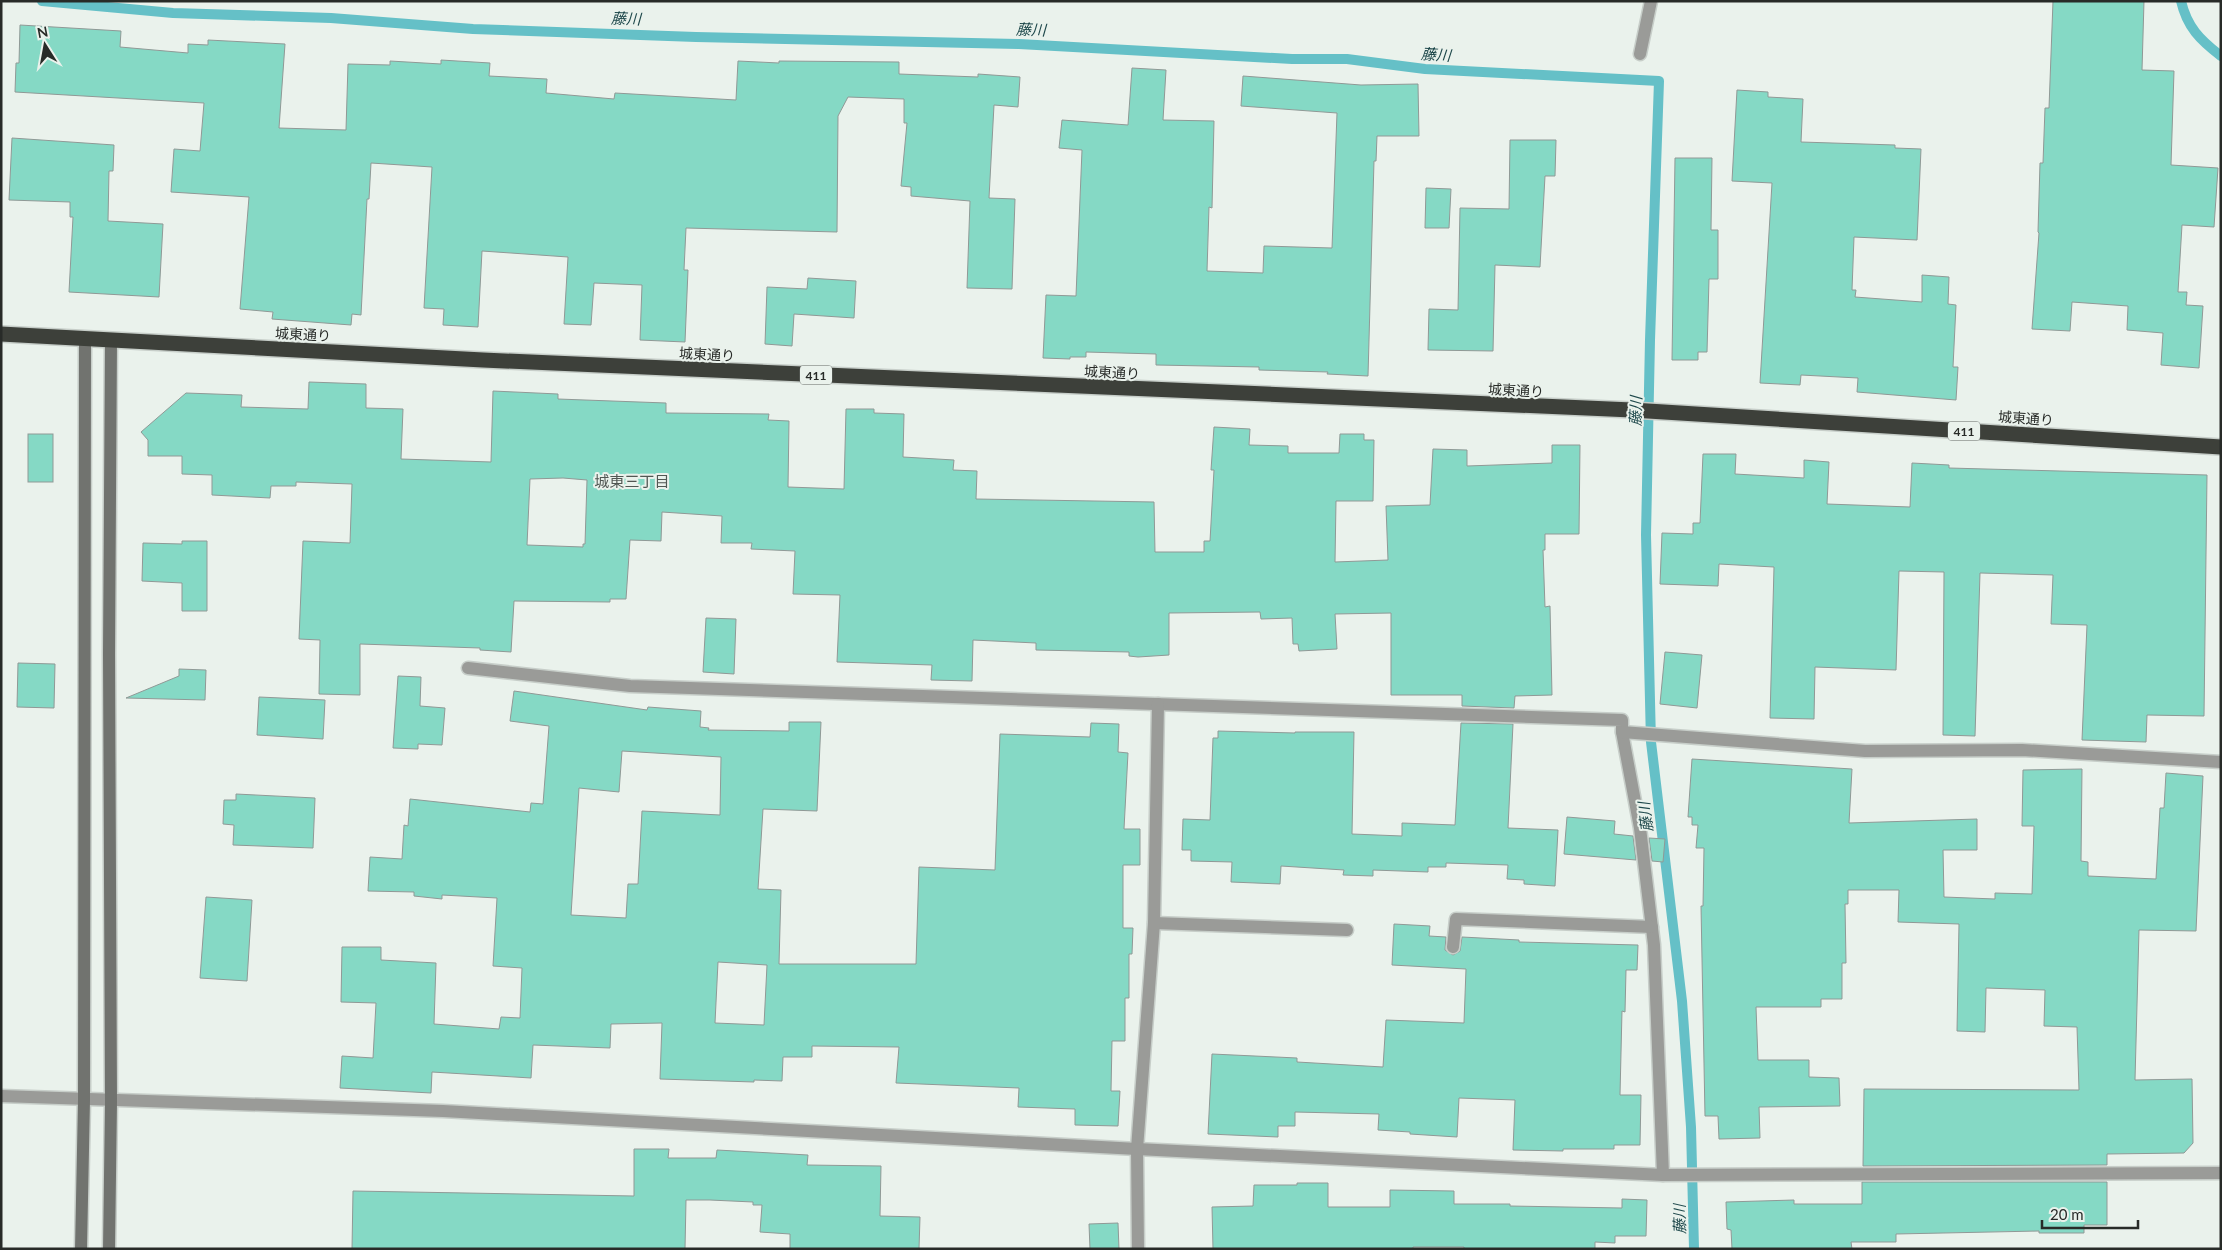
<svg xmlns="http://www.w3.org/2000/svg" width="2222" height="1250" viewBox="0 0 2222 1250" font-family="Lato,'Noto Sans JP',sans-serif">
<rect width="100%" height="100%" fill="#eaf2ec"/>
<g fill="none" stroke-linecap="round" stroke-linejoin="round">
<g stroke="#65c0c7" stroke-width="10">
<path d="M 42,1 L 173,13 L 331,18 L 473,29 L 696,37 L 1019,44 L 1292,59 L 1347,59 L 1425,69 L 1659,81 L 1650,340 L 1646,535 L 1651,742 L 1682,1001 L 1691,1127 L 1694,1249"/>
<path d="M 2181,1 C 2187,27 2200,40 2221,56"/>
</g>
</g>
<g fill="#85d9c5" stroke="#909996" fill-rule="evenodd">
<path d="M 2053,1 L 2144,1 L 2142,70 L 2174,71 L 2171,165 L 2218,168 L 2214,227 L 2182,225 L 2178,292 L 2187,292 L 2186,305 L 2203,306 L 2199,368 L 2161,365 L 2163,333 L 2127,330 L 2128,306 L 2072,302 L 2070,331 L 2032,329 L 2039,233 L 2038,232 L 2040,163 L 2043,163 L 2045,108 L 2049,108 Z"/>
<path d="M 20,25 L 121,31 L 120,47 L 188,53 L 188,44 L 208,45 L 208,40 L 285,44 L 279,128 L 346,130 L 348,64 L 390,65 L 390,61 L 441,64 L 441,60 L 490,63 L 489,76 L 547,79 L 546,93 L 614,99 L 615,93 L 736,100 L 738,61 L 779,63 L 779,61 L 899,62 L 899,74 L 978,77 L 978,74 L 1020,77 L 1018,107 L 994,105 L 989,198 L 1015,199 L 1012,289 L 967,288 L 970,201 L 911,196 L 911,187 L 901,186 L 907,123 L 904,123 L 904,99 L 848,97 L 838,116 L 837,232 L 686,228 L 684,270 L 688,270 L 685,342 L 640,340 L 642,285 L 594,283 L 591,325 L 564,324 L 568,257 L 482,251 L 478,327 L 443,325 L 444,309 L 424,308 L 432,167 L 371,163 L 369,199 L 367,199 L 361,315 L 352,314 L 351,325 L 272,319 L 273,312 L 240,309 L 249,197 L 171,192 L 174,149 L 200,151 L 204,103 L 15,92 L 16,63 L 19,63 Z"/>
<path d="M 1132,68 L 1166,70 L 1163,120 L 1214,121 L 1212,208 L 1209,207 L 1207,271 L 1263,273 L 1264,246 L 1332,248 L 1337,113 L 1241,106 L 1243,76 L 1361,85 L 1418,84 L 1419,136 L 1377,136 L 1376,161 L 1374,161 L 1368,376 L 1327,374 L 1328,372 L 1259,370 L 1259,367 L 1156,365 L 1156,354 L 1086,352 L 1086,357 L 1070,357 L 1070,359 L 1043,358 L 1046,295 L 1076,296 L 1082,150 L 1059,148 L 1062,120 L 1128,125 Z"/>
<path d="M 1737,90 L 1768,92 L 1768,97 L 1803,99 L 1801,142 L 1895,145 L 1895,148 L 1921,149 L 1917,240 L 1854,237 L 1852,290 L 1856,290 L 1855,297 L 1922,302 L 1922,275 L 1949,277 L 1948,304 L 1956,305 L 1953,367 L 1958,367 L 1956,400 L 1857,392 L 1858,378 L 1801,375 L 1800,385 L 1760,383 L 1772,183 L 1732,181 Z"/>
<path d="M 12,138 L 114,145 L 113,171 L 109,171 L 108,221 L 163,224 L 159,297 L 69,292 L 73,217 L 70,217 L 70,202 L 9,200 Z"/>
<path d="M 1510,140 L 1556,140 L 1555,176 L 1545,176 L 1540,267 L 1495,265 L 1493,351 L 1428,350 L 1429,309 L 1458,310 L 1460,208 L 1509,209 Z"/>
<path d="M 1675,158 L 1712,158 L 1711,230 L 1718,230 L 1718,279 L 1709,279 L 1707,352 L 1698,352 L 1698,360 L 1672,360 Z"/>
<path d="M 1426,188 L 1451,189 L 1449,228 L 1425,228 Z"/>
<path d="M 808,278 L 856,281 L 854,318 L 794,314 L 792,346 L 765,344 L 767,287 L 807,289 Z"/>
<path d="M 309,382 L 366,384 L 366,408 L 403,409 L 401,459 L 491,462 L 493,391 L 558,394 L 558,399 L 666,403 L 666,413 L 769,414 L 768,420 L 789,421 L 788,487 L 844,489 L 846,409 L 874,409 L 874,413 L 904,414 L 903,457 L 954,460 L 953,470 L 977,471 L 976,499 L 1154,502 L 1155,552 L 1204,552 L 1204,541 L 1210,541 L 1214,470 L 1211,470 L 1214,427 L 1250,429 L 1249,445 L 1288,446 L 1288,453 L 1339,453 L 1340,434 L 1364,434 L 1364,440 L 1374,440 L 1373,501 L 1336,501 L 1335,562 L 1388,560 L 1386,506 L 1430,505 L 1433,449 L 1467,450 L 1467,466 L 1552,463 L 1552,445 L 1580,445 L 1579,534 L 1545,534 L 1545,550 L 1543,550 L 1545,607 L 1550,606 L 1552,695 L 1515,696 L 1514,708 L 1462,706 L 1462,695 L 1391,695 L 1391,613 L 1335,614 L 1337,649 L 1299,651 L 1298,644 L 1293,644 L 1292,618 L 1261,619 L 1260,612 L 1169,613 L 1169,655 L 1138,657 L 1129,656 L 1129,652 L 1036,650 L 1036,643 L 973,640 L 972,681 L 931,680 L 932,665 L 837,662 L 840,595 L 793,594 L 795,551 L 751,549 L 752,543 L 721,543 L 722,516 L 662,512 L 661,541 L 630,540 L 626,599 L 610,599 L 610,602 L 514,601 L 511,652 L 480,650 L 480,648 L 360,644 L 360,695 L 319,694 L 320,640 L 299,639 L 303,541 L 350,543 L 352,484 L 296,482 L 296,486 L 271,486 L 270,498 L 212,495 L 212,475 L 182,474 L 182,456 L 148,456 L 148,440 L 141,432 L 186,393 L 242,395 L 241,407 L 308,409 ZM 563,478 L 587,480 L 585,544 L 583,544 L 583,547 L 527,545 L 530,479 Z"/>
<rect x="28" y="434" width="25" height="48"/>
<path d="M 1703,454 L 1736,454 L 1735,474 L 1804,478 L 1804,460 L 1829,462 L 1827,504 L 1910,507 L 1912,463 L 1949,465 L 1949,468 L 2207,475 L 2204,716 L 2147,715 L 2146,742 L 2082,740 L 2087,625 L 2051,624 L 2053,575 L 1980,573 L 1975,736 L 1943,735 L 1944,572 L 1899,571 L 1896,670 L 1815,667 L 1814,719 L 1770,718 L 1774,567 L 1719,564 L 1718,586 L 1660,584 L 1662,533 L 1693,534 L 1693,523 L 1700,523 Z"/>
<path d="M 182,541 L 207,541 L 207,611 L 182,611 L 182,583 L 142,581 L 143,543 L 182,544 Z"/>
<path d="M 706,618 L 736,619 L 734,674 L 703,672 Z"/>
<path d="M 1665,652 L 1702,655 L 1697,708 L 1660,704 Z"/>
<path d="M 18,663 L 55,664 L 54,708 L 17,707 Z"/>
<path d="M 179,669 L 206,670 L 205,700 L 126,698 L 179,676 Z"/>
<path d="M 398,676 L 421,677 L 420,706 L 445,708 L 442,745 L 418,744 L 418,749 L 393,748 Z"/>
<path d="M 514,691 L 647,710 L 648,707 L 701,711 L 700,727 L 709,728 L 708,730 L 789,731 L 789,722 L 821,722 L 817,811 L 763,809 L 758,889 L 781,890 L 779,964 L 916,964 L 919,867 L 995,870 L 1000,734 L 1090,737 L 1091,723 L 1119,724 L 1118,752 L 1128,753 L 1124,829 L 1140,829 L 1140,865 L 1123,865 L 1123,928 L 1133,928 L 1132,954 L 1129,954 L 1129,998 L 1125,998 L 1125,1041 L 1112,1041 L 1111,1091 L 1120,1091 L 1118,1126 L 1075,1125 L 1075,1109 L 1018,1107 L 1019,1088 L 896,1083 L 899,1047 L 812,1046 L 812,1057 L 783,1057 L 782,1081 L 754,1080 L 754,1082 L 660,1079 L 662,1023 L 611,1024 L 610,1048 L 533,1045 L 531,1078 L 432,1072 L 431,1093 L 340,1088 L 342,1056 L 373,1058 L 376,1003 L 341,1002 L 342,947 L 381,947 L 381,960 L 436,963 L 434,1024 L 499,1029 L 501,1017 L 520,1018 L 522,968 L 493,966 L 497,898 L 442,895 L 442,899 L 414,896 L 414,892 L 368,891 L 370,857 L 402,859 L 404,825 L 408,826 L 410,799 L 530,812 L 531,803 L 543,804 L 549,726 L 510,721 ZM 622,751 L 721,757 L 720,815 L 642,811 L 638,884 L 628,884 L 626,918 L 571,915 L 579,788 L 619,792 ZM 718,962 L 767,965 L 764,1025 L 715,1023 Z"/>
<path d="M 259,697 L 325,700 L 323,739 L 257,735 Z"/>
<path d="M 1461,723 L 1513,724 L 1508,828 L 1558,830 L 1555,886 L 1524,884 L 1524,880 L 1507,879 L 1508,865 L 1446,863 L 1446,867 L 1428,867 L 1428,872 L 1373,870 L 1373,876 L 1343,875 L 1344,870 L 1281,866 L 1280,884 L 1231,882 L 1232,862 L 1191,861 L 1191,850 L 1182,850 L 1183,819 L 1210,820 L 1213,738 L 1218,738 L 1218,731 L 1295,733 L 1295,732 L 1354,732 L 1352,834 L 1402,836 L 1402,823 L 1455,825 Z"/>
<path d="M 1692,759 L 1852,769 L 1849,823 L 1977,819 L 1977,850 L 1943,850 L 1944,897 L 1995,899 L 1995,893 L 2032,894 L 2034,826 L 2022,826 L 2023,770 L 2082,769 L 2081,861 L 2088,862 L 2088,876 L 2156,879 L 2160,808 L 2164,808 L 2166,773 L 2203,776 L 2196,931 L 2139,930 L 2135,1080 L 2192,1079 L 2193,1143 L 2184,1153 L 2107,1154 L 2107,1165 L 1863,1166 L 1864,1089 L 2079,1090 L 2077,1027 L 2044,1026 L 2045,990 L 1986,988 L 1985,1032 L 1957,1031 L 1959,924 L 1898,922 L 1899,890 L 1848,890 L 1848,904 L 1845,904 L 1846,963 L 1842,963 L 1842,999 L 1821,999 L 1821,1007 L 1756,1007 L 1758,1060 L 1809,1060 L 1809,1077 L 1839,1078 L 1840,1106 L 1759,1107 L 1760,1138 L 1719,1139 L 1718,1116 L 1705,1116 L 1701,906 L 1703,906 L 1704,848 L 1696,848 L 1698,825 L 1692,825 L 1692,817 L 1688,817 Z"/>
<path d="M 236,794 L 315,798 L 313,848 L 233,845 L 234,825 L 223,824 L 224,800 L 236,800 Z"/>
<path d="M 1567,817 L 1615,821 L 1614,834 L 1633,836 L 1636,860 L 1564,854 Z"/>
<path d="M 1649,838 L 1665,839 L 1663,862 L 1652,861 Z"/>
<path d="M 206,897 L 252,900 L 247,981 L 200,978 Z"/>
<path d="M 1394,924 L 1430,926 L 1429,936 L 1446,937 L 1445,950 L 1453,955 L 1460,951 L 1462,937 L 1519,940 L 1519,942 L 1638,945 L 1637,970 L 1626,970 L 1625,1012 L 1622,1011 L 1620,1095 L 1641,1095 L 1640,1145 L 1614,1145 L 1614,1149 L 1563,1149 L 1563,1151 L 1513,1150 L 1515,1100 L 1459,1098 L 1457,1137 L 1410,1134 L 1410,1132 L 1378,1130 L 1379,1114 L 1295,1112 L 1295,1126 L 1278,1126 L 1278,1137 L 1208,1134 L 1212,1054 L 1297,1058 L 1297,1062 L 1383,1067 L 1386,1020 L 1464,1023 L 1466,969 L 1392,965 Z"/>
<path d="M 634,1149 L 669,1149 L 668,1158 L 716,1158 L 717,1150 L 808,1155 L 807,1165 L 881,1166 L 880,1216 L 920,1217 L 919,1249 L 790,1249 L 790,1234 L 760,1232 L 762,1205 L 753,1205 L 753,1202 L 710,1200 L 686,1200 L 685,1249 L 352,1249 L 353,1191 L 634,1196 Z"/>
<path d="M 1862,1182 L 2107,1182 L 2107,1225 L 2084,1225 L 2084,1233 L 2039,1233 L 2039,1231 L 1896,1234 L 1896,1242 L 1851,1242 L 1852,1249 L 1732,1249 L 1731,1230 L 1727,1229 L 1726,1202 L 1794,1200 L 1794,1204 L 1862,1204 Z"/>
<path d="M 1297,1183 L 1328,1183 L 1328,1207 L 1390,1207 L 1390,1190 L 1454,1191 L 1454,1204 L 1510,1204 L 1510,1206 L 1622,1208 L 1622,1199 L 1647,1200 L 1646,1236 L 1615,1236 L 1615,1243 L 1595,1242 L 1595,1249 L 1464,1249 L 1464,1247 L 1413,1247 L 1413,1249 L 1213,1249 L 1212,1207 L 1253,1206 L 1254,1185 L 1297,1185 Z"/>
<path d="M 1118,1223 L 1119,1249 L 1090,1249 L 1089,1224 Z"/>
</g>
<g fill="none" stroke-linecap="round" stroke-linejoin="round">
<defs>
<g id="street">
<path d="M 1640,54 L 1651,1"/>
<path d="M 468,668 L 630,686 L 1622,720 L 1622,732 L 1640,828 L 1654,945 L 1663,1175"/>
<path d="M 1622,732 L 1865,751 L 2022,750 L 2221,762"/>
<path d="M 1154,923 L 1347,930"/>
<path d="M 1453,947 L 1456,919 L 1652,927"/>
<path d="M 1,1096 L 443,1111 L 1137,1149 L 1663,1175 L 2221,1173"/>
<path d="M 1138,1249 L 1137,1149 L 1154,923 L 1158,704"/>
</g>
<g id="secondary">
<path d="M 81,1249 L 84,1100 L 85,339"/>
<path d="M 109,1249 L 111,1102 L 109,654 L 111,340"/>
</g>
<path id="highway" d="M 1,334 L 483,360 L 1632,410 L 2221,447"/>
</defs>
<use href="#street" stroke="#c7cec9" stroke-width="15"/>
<use href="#secondary" stroke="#c7cec9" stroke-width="15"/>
<use href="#highway" stroke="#c7cec9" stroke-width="18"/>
<use href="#street" stroke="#9a9b98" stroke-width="12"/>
<use href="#secondary" stroke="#71736f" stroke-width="12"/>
<use href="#highway" stroke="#3d403a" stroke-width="15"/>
</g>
<g text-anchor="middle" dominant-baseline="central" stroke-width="4" stroke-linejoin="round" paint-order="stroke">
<g fill="#eaf2ec" stroke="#626763" stroke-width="1">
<rect x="800" y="365.5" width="32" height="19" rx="4"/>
<rect x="1948" y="421.5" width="32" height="19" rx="4"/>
</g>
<g font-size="12" font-weight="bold" fill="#282b28">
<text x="816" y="375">411</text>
<text x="1964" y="431">411</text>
</g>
<g font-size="14" fill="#282b28" stroke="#eaf2ec">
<text transform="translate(303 334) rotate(3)">城東通り</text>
<text transform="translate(707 354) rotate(3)">城東通り</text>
<text transform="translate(1112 372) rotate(3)">城東通り</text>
<text transform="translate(1516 390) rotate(3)">城東通り</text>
<text transform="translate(2026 418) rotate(4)">城東通り</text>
</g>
<g font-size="15" font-style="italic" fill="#1e484b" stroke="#eaf2ec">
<text transform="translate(626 18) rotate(2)">藤川</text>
<text transform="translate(1031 29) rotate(2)">藤川</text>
<text transform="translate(1436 54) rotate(4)">藤川</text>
<text transform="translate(1635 411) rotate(-88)">藤川</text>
<text transform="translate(1645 817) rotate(-97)">藤川</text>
<text transform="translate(1679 1219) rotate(-91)">藤川</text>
</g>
<g font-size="15" fill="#515753" stroke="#eaf2ec">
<text x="632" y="481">城東三丁目</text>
</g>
</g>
<rect width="2222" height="1250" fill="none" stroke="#282b28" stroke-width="5"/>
<g transform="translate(45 45) rotate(349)" stroke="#eaf2ec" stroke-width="4" paint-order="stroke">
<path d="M0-4L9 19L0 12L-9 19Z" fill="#282b28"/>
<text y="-8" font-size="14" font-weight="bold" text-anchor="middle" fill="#282b28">N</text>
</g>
<path d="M2042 1220v8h96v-8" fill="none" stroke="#282b28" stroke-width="2.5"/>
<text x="2050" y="1220" font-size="15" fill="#282b28" stroke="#eaf2ec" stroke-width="4" paint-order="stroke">20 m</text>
</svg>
